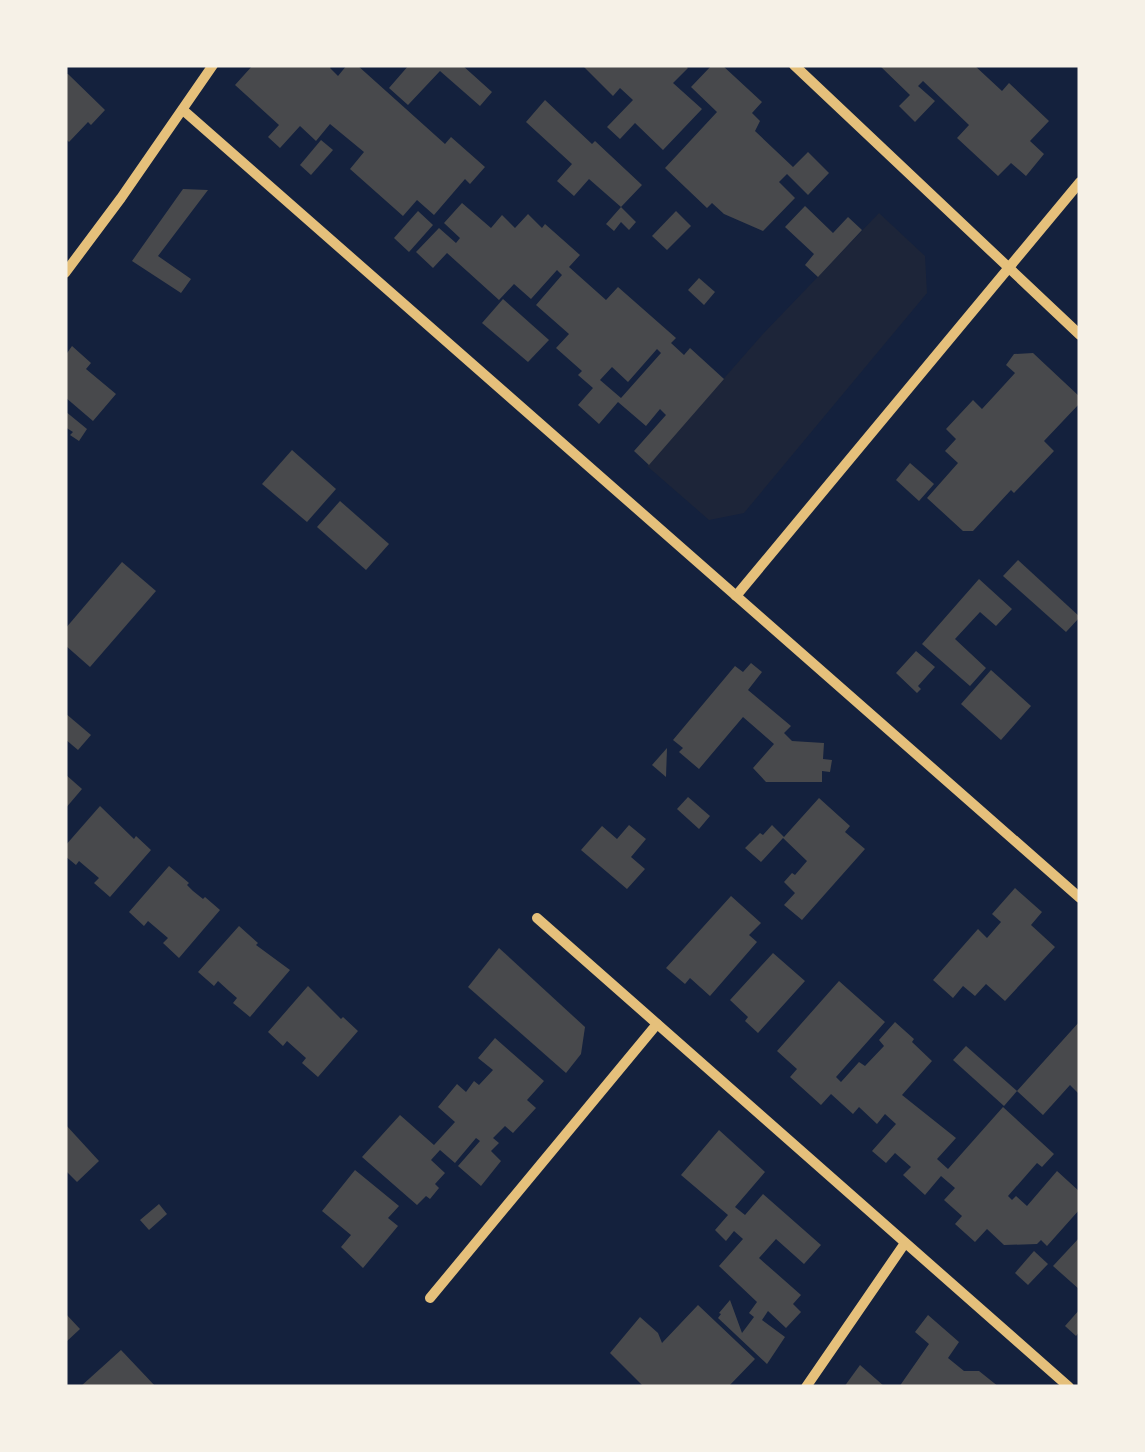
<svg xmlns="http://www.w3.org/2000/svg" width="1145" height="1452" viewBox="0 0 1145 1452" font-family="'Golos Text',sans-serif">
<rect width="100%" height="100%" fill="#14213d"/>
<path fill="#1d2539" d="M 879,213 L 925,256 L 927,293 L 744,513 L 709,520 L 647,466 L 762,335 Z"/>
<g fill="#48494c" fill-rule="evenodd">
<path d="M 253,65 L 332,65 L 330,68 L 338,76 L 347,65 L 357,65 L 445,144 L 451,137 L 485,167 L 470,184 L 465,179 L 434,215 L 417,200 L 403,216 L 350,169 L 364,152 L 330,124 L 316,141 L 300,126 L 280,148 L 268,137 L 279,125 L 235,85 Z"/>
<path d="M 409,65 L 462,65 L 492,92 L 480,106 L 440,71 L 408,105 L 389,88 Z"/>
<path d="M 586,65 L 684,65 L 688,68 L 673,83 L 702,109 L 663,150 L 635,123 L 620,139 L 607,127 L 633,100 L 620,88 L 613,96 L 584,67 Z"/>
<path d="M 712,65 L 722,65 L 762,102 L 752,113 L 760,121 L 755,131 L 793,167 L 808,152 L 829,173 L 808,195 L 787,174 L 779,182 L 795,198 L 763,231 L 724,214 L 712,203 L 707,208 L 665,168 L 717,112 L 691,87 Z"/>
<path d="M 879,65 L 974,65 L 1002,91 L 1009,83 L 1049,121 L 1030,141 L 1044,154 L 1026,176 L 1011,163 L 998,176 L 957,138 L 969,125 L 923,81 L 918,86 L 935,101 L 915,122 L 899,106 L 910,95 Z"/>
<path d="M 65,74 L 68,74 L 105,110 L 91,125 L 88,122 L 69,142 L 65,138 Z"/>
<path d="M 545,100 L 592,144 L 595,141 L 642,185 L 621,207 L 589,179 L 574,196 L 557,181 L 572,164 L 526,122 Z"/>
<path d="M 321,140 L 333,150 L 311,175 L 300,165 Z"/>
<path d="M 183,189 L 208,190 L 158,256 L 191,279 L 181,293 L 132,261 Z"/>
<path d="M 462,203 L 491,228 L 502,215 L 515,228 L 528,214 L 542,228 L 545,224 L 580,255 L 569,267 L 606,300 L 618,287 L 676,338 L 671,343 L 684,355 L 690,348 L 724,379 L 649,465 L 634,451 L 666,415 L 660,409 L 646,426 L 618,402 L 599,424 L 578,405 L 593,388 L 578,375 L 582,371 L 556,348 L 569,334 L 536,305 L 562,275 L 557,270 L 531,299 L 514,284 L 499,300 L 447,253 L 433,268 L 416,252 L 439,228 L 456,243 L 460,238 L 444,223 ZM 657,349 L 661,353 L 621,398 L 600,380 L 612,367 L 628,382 Z"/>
<path d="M 805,206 L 833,233 L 848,217 L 862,230 L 818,277 L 805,265 L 814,254 L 785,227 Z"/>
<path d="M 621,207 L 636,222 L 629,230 L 621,222 L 614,231 L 606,224 Z"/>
<path d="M 418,211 L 433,225 L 409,252 L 394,238 Z"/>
<path d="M 676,211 L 691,226 L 667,250 L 652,236 Z"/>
<path d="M 699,278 L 715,292 L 704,305 L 688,290 Z"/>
<path d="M 503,299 L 549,340 L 528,362 L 482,323 Z"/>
<path d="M 72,346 L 91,363 L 86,369 L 116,394 L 93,421 L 65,397 L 67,389 L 65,387 L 65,356 Z"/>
<path d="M 1033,353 L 1080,397 L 1080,403 L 1044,441 L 1054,451 L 1014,493 L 1011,490 L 973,531 L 963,531 L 927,498 L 958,463 L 945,451 L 956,439 L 946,429 L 973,400 L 982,409 L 994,396 L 1015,373 L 1006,365 L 1014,354 Z"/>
<path d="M 65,411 L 87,429 L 79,441 L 70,435 L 73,432 L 65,427 Z"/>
<path d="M 292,450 L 336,489 L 307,522 L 262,484 Z"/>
<path d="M 910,463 L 934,484 L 919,501 L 896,480 Z"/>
<path d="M 340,501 L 389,544 L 366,570 L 317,527 Z"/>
<path d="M 1018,560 L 1080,617 L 1066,632 L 1003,576 Z"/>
<path d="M 122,562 L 156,591 L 90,667 L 65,645 L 65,629 Z"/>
<path d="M 979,579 L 1012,609 L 996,626 L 980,612 L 955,639 L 986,668 L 970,686 L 922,644 Z"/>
<path d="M 916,651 L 935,667 L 918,686 L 921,689 L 917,693 L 896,673 Z"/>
<path d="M 751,663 L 762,672 L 748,690 L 791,726 L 784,733 L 792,741 L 824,743 L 823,759 L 832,760 L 830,772 L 822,771 L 822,782 L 766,782 L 753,768 L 774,744 L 743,717 L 699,769 L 679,752 L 683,748 L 673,740 L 735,666 L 743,672 Z"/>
<path d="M 991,670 L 1031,706 L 1001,740 L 961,704 Z"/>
<path d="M 65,713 L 91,735 L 78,750 L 65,739 Z"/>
<path d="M 667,748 L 666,777 L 652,765 Z"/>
<path d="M 65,774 L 82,789 L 65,809 Z"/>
<path d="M 688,797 L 710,816 L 699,829 L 677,809 Z"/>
<path d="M 819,798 L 850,826 L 845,832 L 865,849 L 802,920 L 784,905 L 795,893 L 784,882 L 792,873 L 795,875 L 807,861 L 783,838 L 761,862 L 745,848 L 760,833 L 763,835 L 772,825 L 784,837 Z"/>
<path d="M 100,806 L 134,839 L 136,836 L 151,850 L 110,897 L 94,883 L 99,878 L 79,861 L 76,865 L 65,856 L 65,846 Z"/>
<path d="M 629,825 L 646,839 L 631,857 L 645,869 L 627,889 L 581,850 L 602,826 L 617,839 Z"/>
<path d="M 169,866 L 189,883 L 187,885 L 193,891 L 203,899 L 205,897 L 220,910 L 179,958 L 163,943 L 168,938 L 148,921 L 144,926 L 129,912 Z"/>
<path d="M 1015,888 L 1042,912 L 1031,925 L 1055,947 L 1005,1001 L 986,984 L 975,996 L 963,986 L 953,998 L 933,980 L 978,929 L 987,938 L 1001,922 L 992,914 Z"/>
<path d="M 731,896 L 761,923 L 749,935 L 757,942 L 710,996 L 690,978 L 685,984 L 666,968 Z"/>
<path d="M 239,926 L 258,943 L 256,945 L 290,970 L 250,1017 L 233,1003 L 237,998 L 229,991 L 218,981 L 214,986 L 198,972 Z"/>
<path d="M 499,948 L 585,1027 L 581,1054 L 566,1073 L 468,987 Z"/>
<path d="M 773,953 L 805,981 L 758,1033 L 745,1021 L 748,1017 L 730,1000 Z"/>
<path d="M 839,981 L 885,1022 L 836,1077 L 841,1082 L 859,1062 L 865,1066 L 884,1046 L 879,1040 L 895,1022 L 914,1039 L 912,1042 L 932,1061 L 902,1095 L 956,1138 L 937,1159 L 948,1169 L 1003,1107 L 1054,1154 L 1042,1167 L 1037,1163 L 1008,1196 L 1012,1200 L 1016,1196 L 1027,1206 L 1057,1171 L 1080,1192 L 1080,1209 L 1047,1246 L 1041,1240 L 1037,1244 L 1004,1245 L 987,1229 L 975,1242 L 955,1224 L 962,1216 L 944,1200 L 955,1188 L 941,1176 L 925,1195 L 903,1175 L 911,1167 L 895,1153 L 886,1163 L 872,1151 L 896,1124 L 885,1114 L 877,1124 L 859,1107 L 853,1114 L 831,1094 L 821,1105 L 790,1077 L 797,1069 L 777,1051 Z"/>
<path d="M 308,986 L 341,1019 L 343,1017 L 358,1031 L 318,1077 L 302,1063 L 306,1058 L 287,1041 L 283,1046 L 268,1032 Z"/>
<path d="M 1080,1021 L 1080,1095 L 1070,1085 L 1043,1115 L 1017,1091 Z"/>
<path d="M 495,1038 L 544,1081 L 527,1100 L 536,1108 L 513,1133 L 505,1126 L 493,1138 L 499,1143 L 491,1151 L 501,1161 L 481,1186 L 458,1166 L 480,1141 L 476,1138 L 455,1163 L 440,1150 L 431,1160 L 445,1173 L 435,1184 L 439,1188 L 430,1199 L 426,1196 L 417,1205 L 362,1157 L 400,1115 L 434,1145 L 455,1122 L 438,1107 L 457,1084 L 466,1092 L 474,1081 L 479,1085 L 493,1070 L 478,1058 Z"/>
<path d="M 966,1046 L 1017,1091 L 1004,1106 L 953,1060 Z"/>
<path d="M 65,1124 L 99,1161 L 77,1182 L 65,1170 Z"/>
<path d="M 719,1130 L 765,1172 L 735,1207 L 745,1215 L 763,1194 L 821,1245 L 804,1264 L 776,1239 L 759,1258 L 801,1295 L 793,1304 L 801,1312 L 786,1328 L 768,1311 L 762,1320 L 785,1337 L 767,1364 L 718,1318 L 721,1314 L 719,1313 L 730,1300 L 742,1333 L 754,1317 L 749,1313 L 757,1302 L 719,1266 L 743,1239 L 734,1231 L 726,1241 L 715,1230 L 728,1215 L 681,1175 Z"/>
<path d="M 355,1170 L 399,1206 L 388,1218 L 398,1226 L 363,1268 L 341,1247 L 351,1235 L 322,1211 Z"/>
<path d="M 159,1204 L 167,1214 L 149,1230 L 140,1220 Z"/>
<path d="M 1080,1237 L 1080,1290 L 1053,1266 Z"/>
<path d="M 1034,1251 L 1048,1264 L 1028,1285 L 1015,1273 Z"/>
<path d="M 698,1305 L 755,1359 L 728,1387 L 644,1387 L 610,1353 L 640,1317 L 658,1333 L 662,1343 Z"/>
<path d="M 1080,1309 L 1080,1331 L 1076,1336 L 1065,1326 Z"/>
<path d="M 65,1313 L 80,1329 L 65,1343 Z"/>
<path d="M 928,1315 L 959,1342 L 948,1358 L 964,1371 L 979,1371 L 999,1387 L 899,1387 L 929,1344 L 915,1332 Z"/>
<path d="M 121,1350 L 156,1387 L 80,1387 Z"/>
<path d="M 860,1365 L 885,1387 L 844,1387 Z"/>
</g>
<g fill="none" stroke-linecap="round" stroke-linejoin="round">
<g stroke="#e5c07b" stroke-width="10">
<path d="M 794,65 L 1080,335"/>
<path d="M 183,110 L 1080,898"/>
<path d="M 65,273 L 121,198 L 213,65"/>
<path d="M 736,596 L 1080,182"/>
<path d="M 537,918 L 1069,1387"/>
<path d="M 430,1298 L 657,1024"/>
<path d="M 806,1387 L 905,1243"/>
</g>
</g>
<rect width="1145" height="1452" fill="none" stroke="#f6f1e7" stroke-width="135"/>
</svg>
